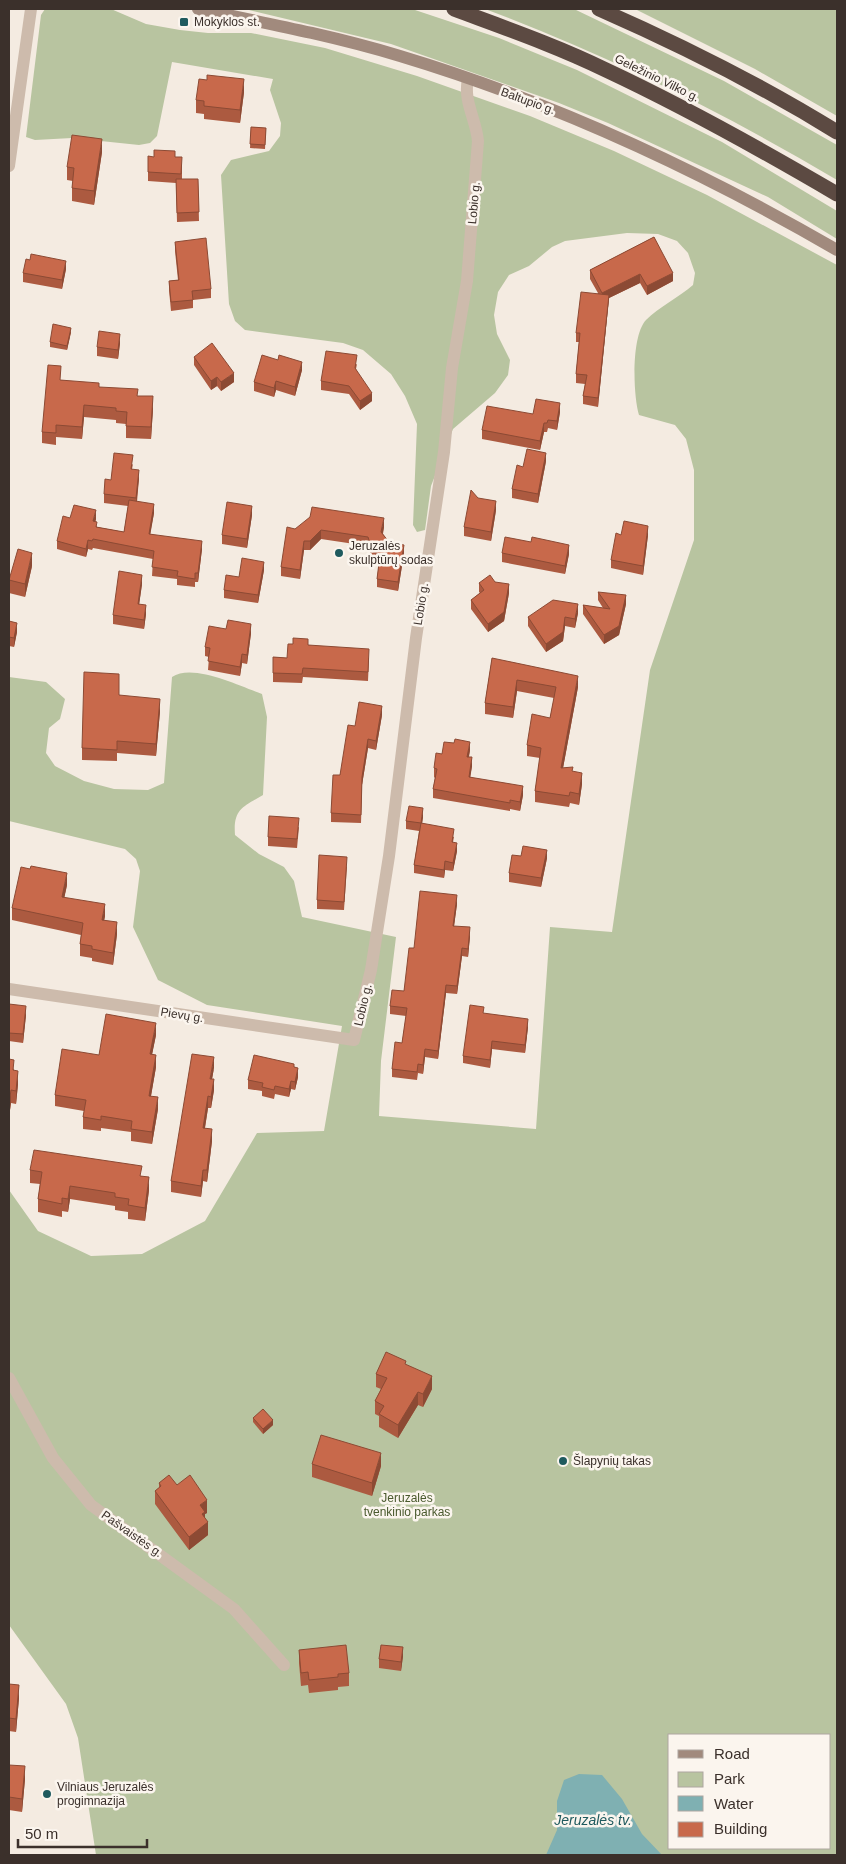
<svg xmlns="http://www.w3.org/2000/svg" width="846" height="1864" viewBox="0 0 846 1864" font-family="Helvetica,sans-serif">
<rect width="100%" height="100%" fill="#f4ebe1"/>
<g fill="#b8c4a0" fill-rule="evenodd">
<path d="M 45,9 L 111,9 L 146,24 L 180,30 L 208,33 L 251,33 L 325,48 L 417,76 L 530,116 L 614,151 L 707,195 L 837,265 L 837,1855 L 96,1855 L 78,1738 L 66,1704 L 9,1625 L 9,1190 L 38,1231 L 91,1256 L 142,1254 L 205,1221 L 257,1133 L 324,1131 L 342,1026 L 207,1005 L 158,980 L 133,927 L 140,871 L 136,859 L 125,849 L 9,821 L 9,677 L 46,682 L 65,699 L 60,719 L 49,728 L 46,753 L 55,766 L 84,781 L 114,789 L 148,790 L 164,783 L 172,677 C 193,663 239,686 262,694 L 267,717 L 263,795 C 243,807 233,809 235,835 L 259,854 L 284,867 L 294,881 L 302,917 L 396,937 L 381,1061 L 379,1116 L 536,1129 L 550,927 L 612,932 L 650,670 L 694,540 L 694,470 L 686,439 L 675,425 L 639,415 C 633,395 631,336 646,320 C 659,307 679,297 693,285 L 695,273 L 688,253 L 677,241 L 658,234 L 627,233 L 565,241 L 552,247 L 529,266 L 509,275 L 498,292 L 494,315 L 497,334 L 510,360 L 508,375 L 495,393 L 453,429 L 431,486 L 425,530 L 417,532 L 413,525 L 417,424 L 405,396 L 391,374 L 363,350 L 343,343 L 245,330 L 235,321 L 229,304 L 221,175 L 231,160 L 269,151 L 280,136 L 281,123 L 270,90 L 273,79 L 172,62 L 157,136 L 150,143 L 139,145 L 72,138 L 35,140 L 26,137 L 41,15 ZM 670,1735 L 830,1735 L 830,1848 L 670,1848 Z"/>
<path d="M 245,9 L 412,9 L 499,38 L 577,70 L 722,142 L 837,211 L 837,239 L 768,197 L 608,123 L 559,103 L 391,44 Z"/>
<path d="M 485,9 L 574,9 L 724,81 L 837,145 L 837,180 C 724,113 608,55 485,9 Z"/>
<path d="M 635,9 L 837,9 L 837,116 L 755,69 Z"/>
</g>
<path fill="#7fb0b2" d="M 579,1774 L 602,1775 L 622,1799 L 642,1834 L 662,1855 L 546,1855 L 557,1830 L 557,1801 L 564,1780 Z"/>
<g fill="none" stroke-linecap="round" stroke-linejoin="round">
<g stroke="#cdbbac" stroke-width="12">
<path d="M 9,166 L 31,9"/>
<path d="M 9,989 L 354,1040 L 371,970 L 389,856 L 416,638 L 444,452 L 452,368 L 467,281 L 478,141 C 476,119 463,101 468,79"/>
<path d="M 9,1378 L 53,1458 L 91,1505 L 234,1609 L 284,1665"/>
</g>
<path stroke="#a18a7d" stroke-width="12" d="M 198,9 C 266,23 334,36 400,56 C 553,102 699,170 837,250"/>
<g stroke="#5c4a42" stroke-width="15">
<path d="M 454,9 C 505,28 557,46 606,70 C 685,107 762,150 837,194"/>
<path d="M 599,9 C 681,45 761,85 837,132"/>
</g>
</g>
<g fill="#ac5a40">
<path d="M 244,92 L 240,123 L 204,119 L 204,114 L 196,113 L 196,100 Z"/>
<path d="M 251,127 L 266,128 L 265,149 L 250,148 Z"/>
<path d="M 102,152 L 94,205 L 72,201 L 72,188 L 73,181 L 67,180 L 67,167 Z"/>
<path d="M 175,157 L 182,166 L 182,179 L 198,179 L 199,221 L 177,222 L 176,183 L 148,181 L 148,172 Z"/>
<path d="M 654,237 L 673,281 L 647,295 L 640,283 L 609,298 L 598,407 L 583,404 L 583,396 L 585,384 L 576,383 L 576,374 L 579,342 L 576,342 L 576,333 L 598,293 L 590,279 L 590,270 Z"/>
<path d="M 175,242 L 211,289 L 211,298 L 193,300 L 193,308 L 171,311 L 169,290 L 169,281 L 178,280 L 175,251 Z"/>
<path d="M 30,260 L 66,269 L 62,289 L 23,282 L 23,273 Z"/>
<path d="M 71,332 L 67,350 L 50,347 L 50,342 Z"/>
<path d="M 120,343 L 118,359 L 97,356 L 97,347 Z"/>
<path d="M 194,357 L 234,382 L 221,391 L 217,386 L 211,390 L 194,365 Z"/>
<path d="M 278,360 L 302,370 L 295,396 L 276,390 L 274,397 L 254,391 L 254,382 Z"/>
<path d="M 357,364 L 356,369 L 372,401 L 360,410 L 349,394 L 321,390 L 321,381 Z"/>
<path d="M 61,380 L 99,387 L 138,396 L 153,408 L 151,439 L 126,438 L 126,424 L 116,423 L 116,420 L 84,417 L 82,439 L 56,437 L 56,445 L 42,443 L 42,432 Z"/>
<path d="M 560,412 L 557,430 L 548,428 L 547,432 L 544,432 L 540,450 L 482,439 L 482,430 L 533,414 Z"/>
<path d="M 546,461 L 538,503 L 512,498 L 512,489 L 523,467 Z"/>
<path d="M 133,464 L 132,469 L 139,478 L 137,502 L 154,513 L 150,534 L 202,549 L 198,582 L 195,582 L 195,587 L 177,585 L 177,579 L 152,576 L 153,559 L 93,548 L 92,550 L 88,549 L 86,557 L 57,549 L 57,541 L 70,518 L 96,519 L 95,522 L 97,527 L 124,532 L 128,506 L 104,503 L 104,494 L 111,480 Z"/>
<path d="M 496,510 L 491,541 L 464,536 L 464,527 Z"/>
<path d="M 252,515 L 247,548 L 222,544 L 222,535 Z"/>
<path d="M 384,527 L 383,534 L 389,542 L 404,553 L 398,591 L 377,587 L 377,579 L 379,563 L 372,559 L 368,546 L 321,539 L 310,550 L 304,550 L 300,579 L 281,576 L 281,567 L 295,529 Z"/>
<path d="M 648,535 L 643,575 L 611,568 L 611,560 Z"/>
<path d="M 531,542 L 569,554 L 565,574 L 502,562 L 502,553 Z"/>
<path d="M 32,566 L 25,597 L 9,593 L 9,580 Z"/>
<path d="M 264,570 L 258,603 L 224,598 L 224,590 L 239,577 Z"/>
<path d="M 495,582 L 509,593 L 504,621 L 488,632 L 471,609 L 471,600 L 480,593 L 479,592 L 479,583 Z"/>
<path d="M 142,584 L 139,604 L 146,614 L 144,629 L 113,624 L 113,615 Z"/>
<path d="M 598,592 L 626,604 L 619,635 L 604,644 L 583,614 L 583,605 L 603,608 L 598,600 Z"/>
<path d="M 578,613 L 575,628 L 565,626 L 563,641 L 546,652 L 528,626 L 528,617 Z"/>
<path d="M 9,621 L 17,632 L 14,647 L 9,646 Z"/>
<path d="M 251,633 L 247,664 L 242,663 L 240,676 L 208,670 L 209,657 L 205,656 L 205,647 Z"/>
<path d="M 308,645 L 369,658 L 368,681 L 303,677 L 302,683 L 273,682 L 273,657 L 287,658 Z"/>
<path d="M 492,658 L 578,687 L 563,768 L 573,772 L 582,784 L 579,805 L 570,803 L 569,807 L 535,802 L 535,791 L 540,758 L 527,756 L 527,745 L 550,718 L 554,698 L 517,691 L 513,718 L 485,714 L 485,703 Z"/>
<path d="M 119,695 L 160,711 L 156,756 L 117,753 L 117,761 L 82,760 L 82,748 Z"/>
<path d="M 382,715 L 376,750 L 368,748 L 362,785 L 361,823 L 331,822 L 331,813 L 340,775 L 355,726 Z"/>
<path d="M 470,750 L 469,757 L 472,766 L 470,777 L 523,795 L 520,811 L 510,809 L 510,811 L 433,798 L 433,789 L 435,778 L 434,777 L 434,768 L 442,754 Z"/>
<path d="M 423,817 L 422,823 L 454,837 L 453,842 L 457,851 L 453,871 L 445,870 L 444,878 L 414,873 L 414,865 L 419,831 L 406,829 L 406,821 Z"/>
<path d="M 299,827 L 297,848 L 268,846 L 268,837 Z"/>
<path d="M 521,856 L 547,858 L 541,887 L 509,882 L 509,873 Z"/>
<path d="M 347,866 L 344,910 L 317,909 L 317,900 Z"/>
<path d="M 67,885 L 64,898 L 105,916 L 104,920 L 117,934 L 113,965 L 92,961 L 92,958 L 80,956 L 80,944 L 81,935 L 12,920 L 12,908 Z"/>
<path d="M 457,904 L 454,926 L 470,936 L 468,957 L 462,956 L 457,994 L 446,993 L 438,1059 L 425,1057 L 423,1074 L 418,1073 L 417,1080 L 392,1077 L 392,1069 L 402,1043 L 406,1016 L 390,1014 L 390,1006 L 404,991 L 414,948 Z"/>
<path d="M 9,1004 L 26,1015 L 23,1043 L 9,1041 Z"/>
<path d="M 484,1014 L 528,1027 L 525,1053 L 492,1049 L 490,1068 L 463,1063 L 463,1056 Z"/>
<path d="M 156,1035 L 152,1054 L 156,1067 L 151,1096 L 158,1109 L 152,1144 L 131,1141 L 131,1132 L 101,1128 L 101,1131 L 83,1129 L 83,1117 L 84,1111 L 55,1106 L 55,1095 L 99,1055 Z"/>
<path d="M 9,1059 L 14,1070 L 18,1084 L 16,1104 L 11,1103 L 9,1117 Z"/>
<path d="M 294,1067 L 298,1077 L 295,1090 L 291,1089 L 289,1097 L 275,1094 L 274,1099 L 262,1096 L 262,1091 L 248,1089 L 248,1080 Z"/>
<path d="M 214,1068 L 212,1079 L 214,1090 L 211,1108 L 208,1108 L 205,1128 L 212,1141 L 207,1182 L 203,1181 L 201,1197 L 171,1192 L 171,1181 Z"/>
<path d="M 30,1170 L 142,1176 L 149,1190 L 145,1221 L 128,1219 L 128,1212 L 115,1210 L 115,1206 L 70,1199 L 68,1212 L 62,1211 L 62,1217 L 38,1212 L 38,1199 L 40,1184 L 30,1183 Z"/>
<path d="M 406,1365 L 432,1389 L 423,1407 L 418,1405 L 398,1438 L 379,1427 L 379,1416 L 375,1414 L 375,1401 L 381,1389 L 376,1387 L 376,1374 Z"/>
<path d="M 253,1418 L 273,1425 L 263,1434 L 253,1422 Z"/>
<path d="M 312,1464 L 381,1466 L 372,1496 L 312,1477 Z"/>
<path d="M 159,1483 L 207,1513 L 205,1514 L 205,1518 L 208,1535 L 189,1550 L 155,1504 L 155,1491 L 159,1488 Z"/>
<path d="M 299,1650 L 349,1673 L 349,1686 L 338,1687 L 338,1690 L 309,1693 L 308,1685 L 301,1686 L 299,1663 Z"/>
<path d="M 403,1656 L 401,1671 L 379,1668 L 379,1659 Z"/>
<path d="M 9,1684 L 19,1698 L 16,1732 L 9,1731 Z"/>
<path d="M 9,1765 L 25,1779 L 22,1812 L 9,1810 Z"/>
</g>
<g fill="#8c4a34">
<path d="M 244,79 L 244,92 L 240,123 L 240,110 Z"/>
<path d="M 102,139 L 102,152 L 94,205 L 94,191 Z"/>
<path d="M 66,261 L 66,269 L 62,289 L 62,280 Z"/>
<path d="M 673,273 L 673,281 L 647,295 L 647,286 Z"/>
<path d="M 640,274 L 640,283 L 609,298 L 598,407 L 602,293 Z"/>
<path d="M 71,328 L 71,332 L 67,350 L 67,346 Z"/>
<path d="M 120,334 L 120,343 L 118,359 L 118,350 Z"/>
<path d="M 302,362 L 302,370 L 295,396 L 295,387 Z"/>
<path d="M 234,373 L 234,382 L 221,391 L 221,382 Z"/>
<path d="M 217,377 L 217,386 L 211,390 L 211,381 Z"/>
<path d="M 276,381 L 276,390 L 274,397 L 274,388 Z"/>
<path d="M 372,393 L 372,401 L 360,410 L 360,401 Z"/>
<path d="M 153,396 L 153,408 L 151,439 L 151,427 Z"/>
<path d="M 560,403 L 560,412 L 557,430 L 557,421 Z"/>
<path d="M 84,405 L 84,417 L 82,439 L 82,427 Z"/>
<path d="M 544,423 L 544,432 L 540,450 L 540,441 Z"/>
<path d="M 546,453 L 546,461 L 538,503 L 538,494 Z"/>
<path d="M 139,470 L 139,478 L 136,506 L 136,498 Z"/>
<path d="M 496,501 L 496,510 L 491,541 L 491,532 Z"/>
<path d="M 154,504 L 154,513 L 149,542 L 149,534 Z"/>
<path d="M 252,506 L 252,515 L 247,548 L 247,539 Z"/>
<path d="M 96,510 L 96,519 L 93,530 L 93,521 Z"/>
<path d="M 384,518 L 384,527 L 381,541 L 381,532 Z"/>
<path d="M 648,526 L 648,535 L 643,575 L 643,566 Z"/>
<path d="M 321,530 L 321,539 L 310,550 L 310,541 Z"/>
<path d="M 88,540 L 88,549 L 86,557 L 86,549 Z"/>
<path d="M 202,541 L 202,549 L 198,582 L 198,573 Z"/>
<path d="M 304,541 L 304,550 L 300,579 L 300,570 Z"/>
<path d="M 404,545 L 404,553 L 398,591 L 398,582 Z"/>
<path d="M 569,545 L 569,554 L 565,574 L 565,566 Z"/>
<path d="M 32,553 L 32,566 L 25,597 L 25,584 Z"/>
<path d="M 264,562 L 264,570 L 258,603 L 258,595 Z"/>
<path d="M 142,575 L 142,584 L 138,613 L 138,604 Z"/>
<path d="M 509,584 L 509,593 L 504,621 L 488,632 L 488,624 Z"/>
<path d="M 626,595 L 626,604 L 619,635 L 604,644 L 604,635 Z"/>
<path d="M 578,604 L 578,613 L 575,628 L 575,619 Z"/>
<path d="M 146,605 L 146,614 L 144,629 L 144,620 Z"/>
<path d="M 565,617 L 565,626 L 563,641 L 546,652 L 546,644 Z"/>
<path d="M 17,623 L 17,632 L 14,647 L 14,638 Z"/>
<path d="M 251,624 L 251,633 L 247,664 L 247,655 Z"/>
<path d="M 242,654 L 242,663 L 240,676 L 240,667 Z"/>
<path d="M 578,676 L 578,687 L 561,779 L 561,768 Z"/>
<path d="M 517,680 L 517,691 L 513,718 L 513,707 Z"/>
<path d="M 160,699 L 160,711 L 156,756 L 156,744 Z"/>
<path d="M 382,706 L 382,715 L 376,750 L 376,741 Z"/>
<path d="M 368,739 L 368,748 L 362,785 L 361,823 L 362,777 Z"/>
<path d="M 470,742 L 470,750 L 467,765 L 467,757 Z"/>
<path d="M 472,757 L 472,766 L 469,786 L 469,777 Z"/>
<path d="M 582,773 L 582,784 L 579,805 L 579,794 Z"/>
<path d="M 523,786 L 523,795 L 520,811 L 520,802 Z"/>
<path d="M 423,808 L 423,817 L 421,831 L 421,823 Z"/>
<path d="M 457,843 L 457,851 L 453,871 L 453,863 Z"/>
<path d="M 547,850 L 547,858 L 541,887 L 541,878 Z"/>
<path d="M 445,861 L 445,870 L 444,878 L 444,870 Z"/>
<path d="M 67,873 L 67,885 L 62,909 L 62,897 Z"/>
<path d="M 457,895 L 457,904 L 453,934 L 453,926 Z"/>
<path d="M 105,904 L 105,916 L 102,932 L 102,920 Z"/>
<path d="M 117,922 L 117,934 L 113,965 L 113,953 Z"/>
<path d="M 470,927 L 470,936 L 468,957 L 468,949 Z"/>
<path d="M 462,948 L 462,956 L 457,994 L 457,986 Z"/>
<path d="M 446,985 L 446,993 L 438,1059 L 438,1051 Z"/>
<path d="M 26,1006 L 26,1015 L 23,1043 L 23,1034 Z"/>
<path d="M 528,1019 L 528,1027 L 525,1053 L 525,1045 Z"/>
<path d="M 156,1023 L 156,1035 L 150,1065 L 150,1054 Z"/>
<path d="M 492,1041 L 492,1049 L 490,1068 L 490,1060 Z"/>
<path d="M 425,1049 L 425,1057 L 423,1074 L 423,1065 Z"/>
<path d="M 156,1055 L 156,1067 L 149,1107 L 149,1096 Z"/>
<path d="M 214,1057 L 214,1068 L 210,1090 L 210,1079 Z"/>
<path d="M 298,1068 L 298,1077 L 295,1090 L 295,1082 Z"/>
<path d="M 18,1071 L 18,1084 L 16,1104 L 16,1091 Z"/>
<path d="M 214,1079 L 214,1090 L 211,1108 L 211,1097 Z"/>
<path d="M 291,1081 L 291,1089 L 289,1097 L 289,1089 Z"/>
<path d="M 11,1090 L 11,1103 L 9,1117 L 9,1104 Z"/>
<path d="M 208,1096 L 208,1108 L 203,1139 L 203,1128 Z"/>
<path d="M 158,1097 L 158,1109 L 152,1144 L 152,1132 Z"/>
<path d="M 212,1129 L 212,1141 L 207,1182 L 207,1170 Z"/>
<path d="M 203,1170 L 203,1181 L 201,1197 L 201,1186 Z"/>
<path d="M 149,1177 L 149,1190 L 145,1221 L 145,1208 Z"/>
<path d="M 70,1186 L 70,1199 L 68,1212 L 68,1199 Z"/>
<path d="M 432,1376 L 432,1389 L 423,1407 L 423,1394 Z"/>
<path d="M 418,1392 L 418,1405 L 398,1438 L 398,1425 Z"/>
<path d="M 273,1420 L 273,1425 L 263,1434 L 263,1429 Z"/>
<path d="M 381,1453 L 381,1466 L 372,1496 L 372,1483 Z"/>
<path d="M 207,1500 L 207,1513 L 205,1514 L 205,1524 L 208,1522 L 208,1535 L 189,1550 L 189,1537 L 200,1505 Z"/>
<path d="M 403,1647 L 403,1656 L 401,1671 L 401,1662 Z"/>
<path d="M 19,1685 L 19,1698 L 16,1732 L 16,1719 Z"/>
<path d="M 25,1766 L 25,1779 L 22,1812 L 22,1799 Z"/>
</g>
<g fill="#c8694b" stroke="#8c4a34">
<path d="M 207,75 L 244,79 L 240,110 L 204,106 L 204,101 L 196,100 L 199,79 L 207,80 Z"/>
<path d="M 251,127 L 266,128 L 265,145 L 250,144 Z"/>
<path d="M 72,135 L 102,139 L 94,191 L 72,188 L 74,168 L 67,167 Z"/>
<path d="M 154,150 L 175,151 L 175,157 L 182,157 L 181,174 L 148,172 L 148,156 L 154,157 Z"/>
<path d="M 176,179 L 198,179 L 199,212 L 177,213 Z"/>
<path d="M 654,237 L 673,273 L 647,286 L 640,274 L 602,293 L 590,270 Z"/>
<path d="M 206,238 L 211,289 L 192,291 L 193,300 L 171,302 L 169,281 L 179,280 L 175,242 Z"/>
<path d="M 31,254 L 66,261 L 62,280 L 23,273 L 26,259 L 30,260 Z"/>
<path d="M 581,292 L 609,295 L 598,398 L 583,396 L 587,375 L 576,374 L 580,333 L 576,333 Z"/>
<path d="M 53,324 L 71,328 L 67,346 L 50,342 Z"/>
<path d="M 99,331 L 120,334 L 118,350 L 97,347 Z"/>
<path d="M 212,343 L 234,373 L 221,382 L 217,377 L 211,381 L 194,357 Z"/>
<path d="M 326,351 L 357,355 L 355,368 L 372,393 L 360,401 L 349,386 L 321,381 Z"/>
<path d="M 262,355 L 278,360 L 279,355 L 302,362 L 295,387 L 276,381 L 274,388 L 254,382 Z"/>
<path d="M 48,365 L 61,366 L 60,380 L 99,383 L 99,387 L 138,389 L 137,396 L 153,396 L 151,427 L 126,426 L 127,412 L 116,411 L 116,408 L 84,405 L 82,427 L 56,425 L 56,433 L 42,432 Z"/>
<path d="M 536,399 L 560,403 L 557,421 L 548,420 L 547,423 L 544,423 L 540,441 L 482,430 L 487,406 L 533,414 Z"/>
<path d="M 527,449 L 546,453 L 538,494 L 512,489 L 517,465 L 523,467 Z"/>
<path d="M 114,453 L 133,455 L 131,469 L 139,470 L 136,498 L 104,494 L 105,479 L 111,480 Z"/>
<path d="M 471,490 L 478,498 L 496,501 L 491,532 L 464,527 Z"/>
<path d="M 129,500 L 154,504 L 149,534 L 202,541 L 198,573 L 195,573 L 195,579 L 177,576 L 178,571 L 152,567 L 154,551 L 93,539 L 92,541 L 88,540 L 86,549 L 57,541 L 63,516 L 70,518 L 74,505 L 96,510 L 93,521 L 97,522 L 96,527 L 124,532 Z"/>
<path d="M 227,502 L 252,506 L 247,539 L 222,535 Z"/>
<path d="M 312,507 L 384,518 L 381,532 L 389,542 L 404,545 L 398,582 L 377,579 L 380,555 L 372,550 L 368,537 L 321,530 L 310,541 L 304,541 L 300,570 L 281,567 L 287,527 L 295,529 L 310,517 Z"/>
<path d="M 624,521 L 648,526 L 643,566 L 611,560 L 616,533 L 621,535 Z"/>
<path d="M 505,537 L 531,542 L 532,537 L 569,545 L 565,566 L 502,553 Z"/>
<path d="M 18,549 L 32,553 L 25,584 L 9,580 Z"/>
<path d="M 242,558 L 264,562 L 258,595 L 224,590 L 226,575 L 239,577 Z"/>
<path d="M 119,571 L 142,575 L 138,604 L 146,605 L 144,620 L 113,615 Z"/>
<path d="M 490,575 L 495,582 L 509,584 L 504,612 L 488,624 L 471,600 L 484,590 L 479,583 Z"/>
<path d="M 598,592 L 626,595 L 619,626 L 604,635 L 583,605 L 610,609 Z"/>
<path d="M 553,600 L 578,604 L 575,619 L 565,617 L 563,632 L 546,644 L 528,617 Z"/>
<path d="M 228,620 L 251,624 L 247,655 L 242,654 L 240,667 L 208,661 L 210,648 L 205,647 L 209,626 L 226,629 Z"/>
<path d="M 9,621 L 17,623 L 14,638 L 9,637 Z"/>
<path d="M 293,638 L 308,639 L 308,645 L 369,649 L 368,672 L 303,668 L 302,674 L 273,673 L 273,657 L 287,658 L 288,644 L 293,644 Z"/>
<path d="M 492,658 L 578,676 L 561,768 L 573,767 L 572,771 L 582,773 L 579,794 L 570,792 L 569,796 L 535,791 L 541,748 L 527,745 L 532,714 L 550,718 L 556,687 L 517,680 L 513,707 L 485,703 Z"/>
<path d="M 84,672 L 119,674 L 119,695 L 160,699 L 156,744 L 117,741 L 117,750 L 82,748 Z"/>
<path d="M 359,702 L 382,706 L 376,741 L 368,739 L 362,777 L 361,815 L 331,813 L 333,775 L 340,775 L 348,725 L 355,726 Z"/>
<path d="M 455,739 L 470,742 L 467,757 L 472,757 L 469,777 L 523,786 L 520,802 L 510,800 L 510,803 L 433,789 L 437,769 L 434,768 L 436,753 L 442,754 L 444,742 L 454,743 Z"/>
<path d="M 409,806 L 423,808 L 421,823 L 454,829 L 452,842 L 457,843 L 453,863 L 445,861 L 444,870 L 414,865 L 421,823 L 406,821 Z"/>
<path d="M 269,816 L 299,818 L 297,839 L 268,837 Z"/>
<path d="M 523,846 L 547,850 L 541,878 L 509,873 L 512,855 L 521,856 Z"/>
<path d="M 319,855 L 347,857 L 344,902 L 317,900 Z"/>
<path d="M 31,866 L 67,873 L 62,897 L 105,904 L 102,920 L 117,922 L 113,953 L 92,949 L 92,946 L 80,944 L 83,923 L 12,908 L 21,867 L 30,869 Z"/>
<path d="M 420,891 L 457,895 L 453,926 L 470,927 L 468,949 L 462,948 L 457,986 L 446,985 L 438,1051 L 425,1049 L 423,1065 L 418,1064 L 417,1072 L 392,1069 L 395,1042 L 402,1043 L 407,1008 L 390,1006 L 392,990 L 404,991 L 409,948 L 414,948 Z"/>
<path d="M 9,1004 L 26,1006 L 23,1034 L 9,1033 Z"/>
<path d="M 470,1005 L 484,1007 L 483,1013 L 528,1019 L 525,1045 L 492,1041 L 490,1060 L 463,1056 Z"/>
<path d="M 106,1014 L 156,1023 L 150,1054 L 156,1055 L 149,1096 L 158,1097 L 152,1132 L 131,1129 L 132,1121 L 101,1116 L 101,1120 L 83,1117 L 86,1100 L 55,1095 L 62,1049 L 99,1055 Z"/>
<path d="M 192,1054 L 214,1057 L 210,1079 L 214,1079 L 211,1097 L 208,1096 L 203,1128 L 212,1129 L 207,1170 L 203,1170 L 201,1186 L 171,1181 Z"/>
<path d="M 254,1055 L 294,1064 L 294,1067 L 298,1068 L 295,1082 L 291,1081 L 289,1089 L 275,1086 L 274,1090 L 262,1087 L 263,1083 L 248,1080 Z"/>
<path d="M 9,1059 L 14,1060 L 13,1070 L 18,1071 L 16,1091 L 11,1090 L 9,1104 Z"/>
<path d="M 34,1150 L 142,1166 L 140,1176 L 149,1177 L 145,1208 L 128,1205 L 129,1199 L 115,1197 L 115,1193 L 70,1186 L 68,1199 L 62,1198 L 62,1204 L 38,1199 L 42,1172 L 30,1170 Z"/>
<path d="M 386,1352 L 406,1361 L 405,1364 L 432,1376 L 423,1394 L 418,1392 L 398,1425 L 379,1414 L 384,1406 L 375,1401 L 387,1378 L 376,1374 Z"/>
<path d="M 263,1409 L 273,1420 L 263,1429 L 253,1418 Z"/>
<path d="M 321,1435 L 381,1453 L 372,1483 L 312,1464 Z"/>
<path d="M 169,1475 L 177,1485 L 190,1475 L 207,1500 L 200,1505 L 205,1512 L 202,1514 L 208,1522 L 189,1537 L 155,1491 L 161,1486 L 159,1483 Z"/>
<path d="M 346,1645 L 349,1673 L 338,1674 L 338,1677 L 309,1680 L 308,1672 L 301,1673 L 299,1650 Z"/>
<path d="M 381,1645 L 403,1647 L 401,1662 L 379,1659 Z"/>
<path d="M 9,1684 L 19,1685 L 16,1719 L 9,1718 Z"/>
<path d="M 9,1765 L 25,1766 L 22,1799 L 9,1797 Z"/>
</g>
<g fill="#1f5a5e" stroke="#fbf5ee" stroke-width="2">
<rect x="179" y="17" width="10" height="10" rx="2.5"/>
<circle cx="339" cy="553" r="5"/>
<circle cx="563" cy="1461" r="5"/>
<circle cx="47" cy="1794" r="5"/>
</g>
<g text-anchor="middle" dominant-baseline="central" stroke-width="5" stroke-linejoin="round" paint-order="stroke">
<g font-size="12" fill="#3b302b" stroke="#fbf5ee" text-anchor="start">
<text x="194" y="22">Mokyklos st.</text>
<text x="349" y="546">Jeruzalės<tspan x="349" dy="14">skulptūrų sodas</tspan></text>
<text x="573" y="1461">Šlapynių takas</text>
<text x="57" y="1787">Vilniaus Jeruzalės<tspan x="57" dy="14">progimnazija</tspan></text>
</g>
<g font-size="12" fill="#3b302b" stroke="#fbf5ee">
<text transform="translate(657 78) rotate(26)">Geležinio Vilko g.</text>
<text transform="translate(528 101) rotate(20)">Baltupio g.</text>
<text transform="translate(474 203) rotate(-85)">Lobio g.</text>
<text transform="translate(421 604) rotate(-81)">Lobio g.</text>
<text transform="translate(363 1005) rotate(-77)">Lobio g.</text>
<text transform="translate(182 1015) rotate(9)">Pievų g.</text>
<text transform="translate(132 1534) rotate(35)">Pašvaistės g.</text>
</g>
<g font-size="12" fill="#4a5a2e" stroke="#fbf5ee">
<text x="407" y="1498">Jeruzalės<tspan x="407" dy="14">tvenkinio parkas</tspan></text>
</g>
<g font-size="14" font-style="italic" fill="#1f5a5e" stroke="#fbf5ee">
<text x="593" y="1820">Jeruzalės tv.</text>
</g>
</g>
<rect width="846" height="1864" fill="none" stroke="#3b302b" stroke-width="20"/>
<rect x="668" y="1734" width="162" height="115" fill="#fbf5ee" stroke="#aea6a0"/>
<rect x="678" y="1750" width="25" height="8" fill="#a18a7d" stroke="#aea6a0"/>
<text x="714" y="1759" font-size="15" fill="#3b302b">Road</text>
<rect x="678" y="1772" width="25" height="15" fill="#b8c4a0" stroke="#aea6a0"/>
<text x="714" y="1784" font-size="15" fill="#3b302b">Park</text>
<rect x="678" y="1796" width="25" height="15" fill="#7fb0b2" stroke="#aea6a0"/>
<text x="714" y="1809" font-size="15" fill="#3b302b">Water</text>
<rect x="678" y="1822" width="25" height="15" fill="#c8694b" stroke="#aea6a0"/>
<text x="714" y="1834" font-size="15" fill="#3b302b">Building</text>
<path d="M18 1839v8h129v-8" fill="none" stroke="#3b302b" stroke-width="2.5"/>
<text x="25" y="1839" font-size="15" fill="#3b302b" stroke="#fbf5ee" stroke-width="4" paint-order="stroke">50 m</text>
</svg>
